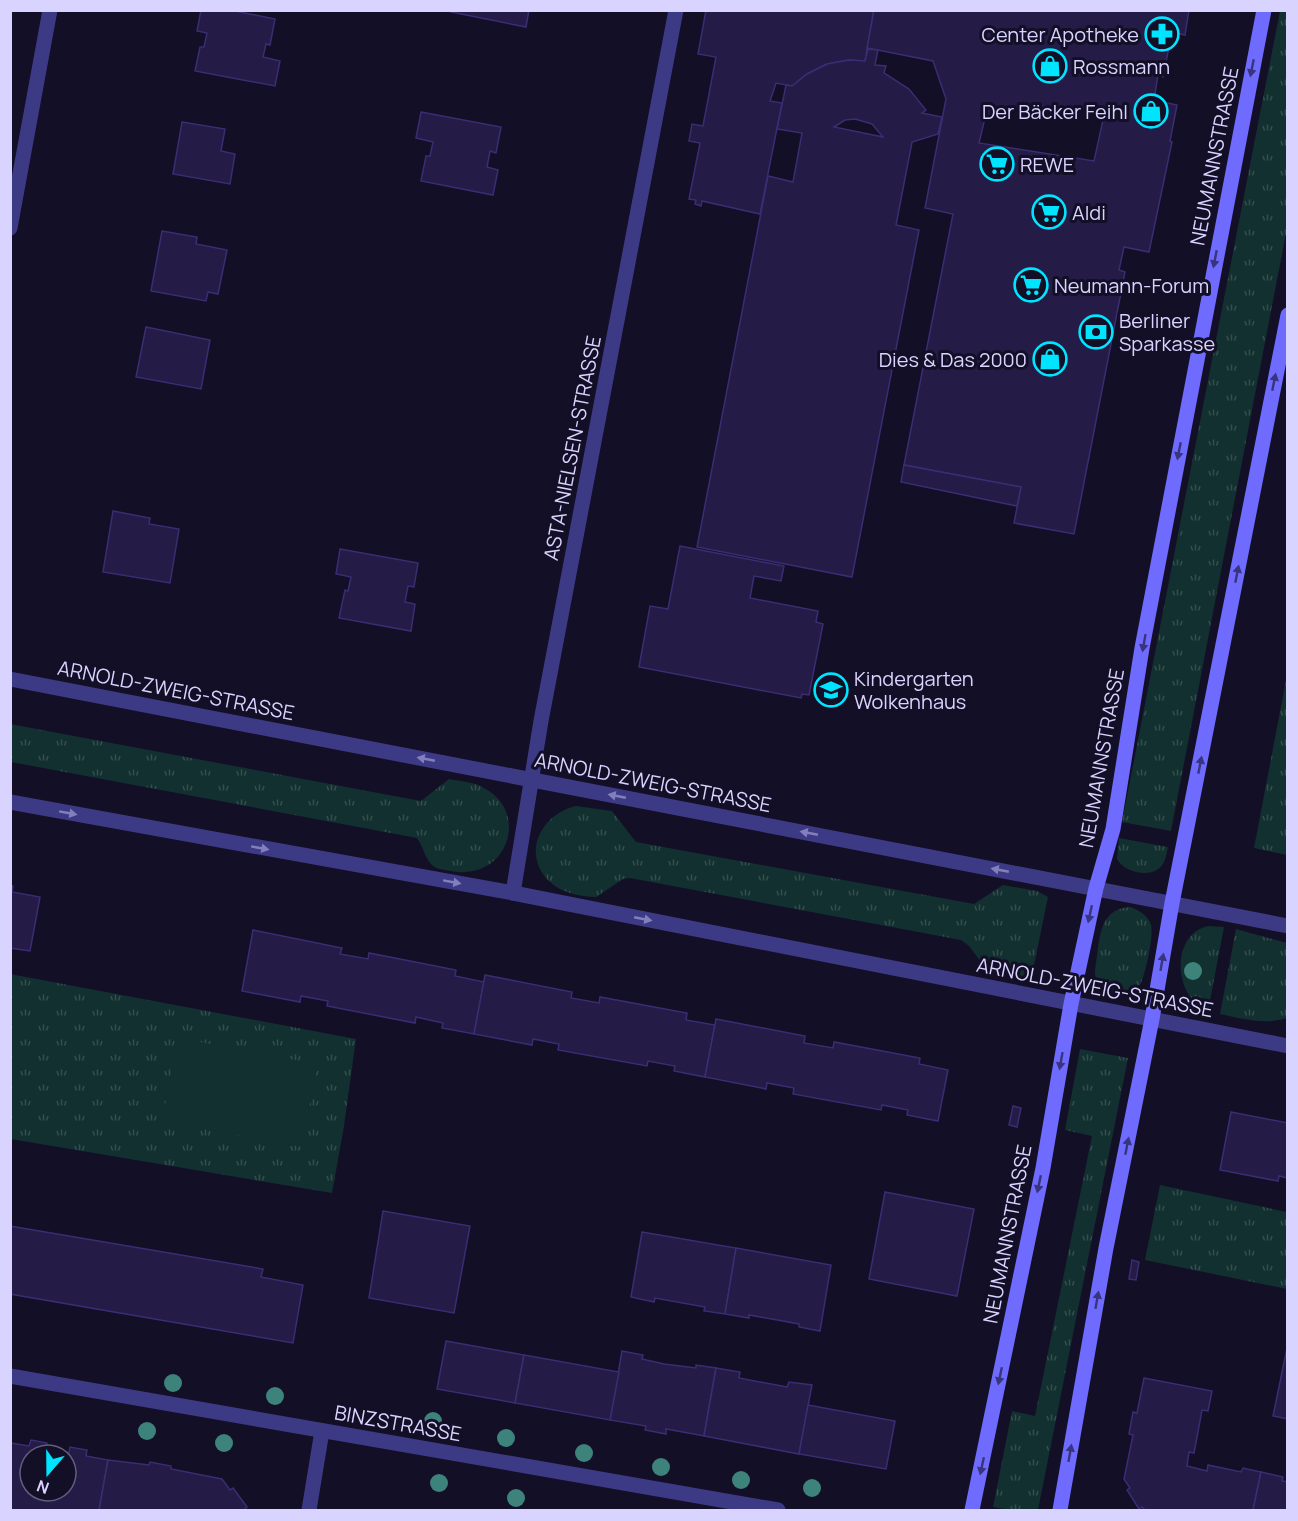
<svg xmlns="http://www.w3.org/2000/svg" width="1298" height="1521" viewBox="0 0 1298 1521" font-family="Manrope,sans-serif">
<defs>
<pattern id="grass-tufts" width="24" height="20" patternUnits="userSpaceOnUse" patternTransform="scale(1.5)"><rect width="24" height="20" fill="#12302f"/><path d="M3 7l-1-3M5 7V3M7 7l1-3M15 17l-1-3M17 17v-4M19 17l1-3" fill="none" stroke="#344d4e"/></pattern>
</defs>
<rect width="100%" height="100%" fill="#130f26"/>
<g fill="url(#grass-tufts)">
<path d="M 1280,11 L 1288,11 L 1287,228 L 1171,831 L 1122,822 Z"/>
<path d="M 1287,675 L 1288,855 L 1287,855 L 1254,848 Z"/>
<path d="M 10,724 L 421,801 L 449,779 C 460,781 474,782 484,788 C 531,813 507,882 451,871 C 445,870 437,869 433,866 C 425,859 423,846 417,838 L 11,762 Z"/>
<path d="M 576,806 L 612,811 L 636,842 L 974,904 L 1003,885 L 1037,891 L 1048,897 L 1032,975 L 1018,976 L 987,970 L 969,946 L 961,940 L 630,878 L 623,879 L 596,897 C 585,897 569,894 560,889 C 519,866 534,816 576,806 Z"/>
<path d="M 1119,838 L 1168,847 C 1166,856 1165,865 1157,870 C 1145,877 1123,871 1117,859 Z"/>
<path d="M 1130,907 C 1139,910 1148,915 1151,925 C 1154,935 1145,980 1138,988 C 1122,1006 1094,993 1095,970 C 1100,944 1096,909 1130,907 Z"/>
<path d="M 1208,926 L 1224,927 L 1208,1011 C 1173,998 1170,934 1208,926 Z"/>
<path d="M 1236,929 L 1287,943 L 1287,1018 C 1264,1025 1243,1019 1220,1014 Z"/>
<path d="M 10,974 L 356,1039 L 344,1126 L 332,1193 L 11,1139 Z"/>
<path d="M 1080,1049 L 1128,1058 L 1038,1510 L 1011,1510 L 993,1507 L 1012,1411 L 1035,1416 L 1092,1136 L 1065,1130 Z"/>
<path d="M 1160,1185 L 1287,1212 L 1287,1289 L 1145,1260 Z"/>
</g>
<path fill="#12302f" d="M 178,1038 L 317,1064 L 302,1147 L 162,1121 Z"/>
<g fill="#241b47" stroke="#3b2d73" stroke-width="1.5" fill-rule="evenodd">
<path d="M 201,10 L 230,10 L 275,19 L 270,45 L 266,44 L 263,57 L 280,61 L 275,86 L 195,71 L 200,47 L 204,47 L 207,33 L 197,31 Z"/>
<path d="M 452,10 L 529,10 L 526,27 L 451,12 Z"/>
<path d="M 706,10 L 874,10 L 865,61 L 849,60 L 827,64 L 807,74 L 792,86 L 776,83 L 770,101 L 782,103 L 760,214 L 702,201 L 701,206 L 695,204 L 696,200 L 689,199 L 700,143 L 689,141 L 692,124 L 703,126 L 716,57 L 698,54 Z"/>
<path d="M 874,10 L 1189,10 L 1185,35 L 1172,32 L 1163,77 L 1158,75 L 1154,100 L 1177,105 L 1170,141 L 1172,142 L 1149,252 L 1124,247 L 1119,270 L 1125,272 L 1074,534 L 1014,523 L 1021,487 L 904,465 L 953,214 L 925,208 L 946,99 L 933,61 L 867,48 ZM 1024,106 L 1067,106 L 1105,111 L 1094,161 L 979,143 L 984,122 L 990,115 Z"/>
<path d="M 868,49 L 878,50 L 875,65 L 886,66 L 884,73 L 909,89 L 926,110 L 922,113 L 942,117 L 938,134 L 912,142 L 896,225 L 919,230 L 852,577 L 697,547 L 768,176 L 793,182 L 802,133 L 777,129 L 786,85 L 792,86 L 807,74 L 827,64 L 849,60 L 865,61 ZM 855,119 L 872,124 L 883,137 L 834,127 L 845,120 Z"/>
<path d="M 421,112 L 501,127 L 496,153 L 490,151 L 487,167 L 498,170 L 493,195 L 421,181 L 426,156 L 430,156 L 433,142 L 416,138 Z"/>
<path d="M 182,122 L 225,129 L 221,151 L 235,154 L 230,184 L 173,174 Z"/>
<path d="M 162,231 L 197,237 L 196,244 L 227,250 L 218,294 L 208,292 L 206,301 L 151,291 Z"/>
<path d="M 146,327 L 210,340 L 201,389 L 136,377 Z"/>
<path d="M 904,465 L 1021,487 L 1017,506 L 901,482 Z"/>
<path d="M 113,511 L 150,518 L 149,524 L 179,529 L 170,583 L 103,572 Z"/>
<path d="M 680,546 L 784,566 L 781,581 L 754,576 L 750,598 L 818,611 L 816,622 L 823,624 L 809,695 L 802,694 L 801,698 L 639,667 L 650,606 L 668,609 Z"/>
<path d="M 340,549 L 418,563 L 414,587 L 408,586 L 405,602 L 415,604 L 411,631 L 339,618 L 345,590 L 348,591 L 351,577 L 336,574 Z"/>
<path d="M 10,885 L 13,886 L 12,892 L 40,897 L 30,951 L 10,948 Z"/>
<path d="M 253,930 L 342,948 L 340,954 L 368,959 L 369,953 L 456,970 L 455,976 L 484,982 L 474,1034 L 442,1028 L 443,1023 L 416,1017 L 415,1023 L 327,1006 L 328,1001 L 301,996 L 300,1002 L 242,991 Z"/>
<path d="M 485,975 L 572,992 L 571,998 L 599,1003 L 600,997 L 687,1013 L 686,1020 L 715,1025 L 705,1077 L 674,1071 L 675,1066 L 648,1061 L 647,1066 L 558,1050 L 559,1044 L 533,1039 L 532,1045 L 474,1034 Z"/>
<path d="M 716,1019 L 805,1036 L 804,1043 L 833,1048 L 834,1042 L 920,1058 L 919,1064 L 948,1070 L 938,1121 L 907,1115 L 908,1110 L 882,1105 L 881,1110 L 793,1094 L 794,1088 L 767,1083 L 766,1089 L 705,1077 Z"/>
<path d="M 1013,1106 L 1021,1108 L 1017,1127 L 1009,1125 Z"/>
<path d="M 1231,1112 L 1288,1123 L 1288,1178 L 1279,1176 L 1278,1181 L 1220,1170 Z"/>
<path d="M 885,1192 L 974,1209 L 957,1296 L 869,1279 Z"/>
<path d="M 383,1211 L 470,1226 L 454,1313 L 369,1298 Z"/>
<path d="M 10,1226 L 263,1269 L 261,1277 L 303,1285 L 293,1343 L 10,1294 Z"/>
<path d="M 642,1232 L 736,1248 L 725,1314 L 704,1311 L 705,1307 L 655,1298 L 654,1302 L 631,1297 Z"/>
<path d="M 736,1248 L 831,1265 L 820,1331 L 799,1327 L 799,1324 L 749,1315 L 749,1318 L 725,1314 Z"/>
<path d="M 1132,1260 L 1139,1262 L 1136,1280 L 1129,1279 Z"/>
<path d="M 446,1341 L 524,1355 L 515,1403 L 437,1389 Z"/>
<path d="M 1287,1348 L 1288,1348 L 1288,1419 L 1273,1416 Z"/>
<path d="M 622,1351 L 643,1355 L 642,1359 L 664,1364 L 696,1368 L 696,1365 L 716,1368 L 704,1436 L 666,1429 L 666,1434 L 645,1430 L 646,1426 L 610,1420 Z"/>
<path d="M 524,1355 L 619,1372 L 610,1420 L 515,1403 Z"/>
<path d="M 716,1368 L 740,1372 L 739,1378 L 787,1387 L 789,1382 L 812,1385 L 799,1454 L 704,1436 Z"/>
<path d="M 1144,1378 L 1212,1391 L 1208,1411 L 1202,1410 L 1194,1453 L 1189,1452 L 1187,1466 L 1207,1471 L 1208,1465 L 1241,1472 L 1243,1468 L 1261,1472 L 1253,1510 L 1145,1510 L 1142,1507 L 1139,1509 L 1127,1490 L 1130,1488 L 1124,1479 L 1133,1435 L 1129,1434 L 1133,1412 L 1137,1413 Z"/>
<path d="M 808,1405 L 895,1421 L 886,1469 L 799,1454 Z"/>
<path d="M 31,1440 L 47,1443 L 46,1449 L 69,1453 L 70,1447 L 87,1450 L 86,1456 L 108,1460 L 99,1510 L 10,1510 L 10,1443 L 29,1446 ZM 30,1455 L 66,1455 L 66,1491 L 30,1491 Z"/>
<path d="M 108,1460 L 149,1465 L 150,1462 L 171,1466 L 171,1469 L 222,1479 L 230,1490 L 233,1488 L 247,1507 L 244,1510 L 99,1510 Z"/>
<path d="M 1261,1472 L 1283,1477 L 1282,1481 L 1288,1482 L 1288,1510 L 1253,1510 Z"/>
</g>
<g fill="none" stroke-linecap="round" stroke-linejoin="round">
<g stroke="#3d3a85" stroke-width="15">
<path d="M 10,228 L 50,10"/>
<path d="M 10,679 L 1288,926"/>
<path d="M 10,802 L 513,893 L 1288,1046"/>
<path d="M 513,893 L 541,721 L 676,10"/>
<path d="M 10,1376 L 778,1510"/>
<path d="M 309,1510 L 322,1431"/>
</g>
<g stroke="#6f6bff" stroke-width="15">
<path d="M 972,1510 L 1043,1168 L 1071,1004 L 1096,888 L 1113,829 L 1142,648 L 1264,10"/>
<path d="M 1060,1510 L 1106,1248 L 1152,1019 L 1172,903 L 1288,315"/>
</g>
</g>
<g fill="#3d827b">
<circle cx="1193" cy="971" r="9"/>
<circle cx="173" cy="1383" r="9"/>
<circle cx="275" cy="1396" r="9"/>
<circle cx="433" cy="1421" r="9"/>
<circle cx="147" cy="1431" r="9"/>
<circle cx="506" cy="1438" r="9"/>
<circle cx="224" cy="1443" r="9"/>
<circle cx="584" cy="1453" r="9"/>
<circle cx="661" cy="1467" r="9"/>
<circle cx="741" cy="1480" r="9"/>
<circle cx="439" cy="1483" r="9"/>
<circle cx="812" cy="1488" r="9"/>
<circle cx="516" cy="1498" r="9"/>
</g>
<defs><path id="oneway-solid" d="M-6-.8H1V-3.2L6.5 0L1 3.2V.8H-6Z" transform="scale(1.5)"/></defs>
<g fill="#38347d">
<use href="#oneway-solid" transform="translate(1252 68) rotate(101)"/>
<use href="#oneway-solid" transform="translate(1215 259) rotate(101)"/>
<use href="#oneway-solid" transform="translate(1274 382) rotate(-79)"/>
<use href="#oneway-solid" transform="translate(1179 451) rotate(101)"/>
<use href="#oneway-solid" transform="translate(1237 574) rotate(-79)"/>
<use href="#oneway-solid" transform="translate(1144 643) rotate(100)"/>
<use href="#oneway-solid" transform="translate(1200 765) rotate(-79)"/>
<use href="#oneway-solid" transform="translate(1090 914) rotate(102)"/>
<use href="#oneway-solid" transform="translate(1162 962) rotate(-80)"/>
<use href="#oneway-solid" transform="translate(1061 1061) rotate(100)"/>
<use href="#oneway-solid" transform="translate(1127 1146) rotate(-79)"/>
<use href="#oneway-solid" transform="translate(1039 1184) rotate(102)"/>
<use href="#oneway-solid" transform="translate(1097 1300) rotate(-80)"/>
<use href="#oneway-solid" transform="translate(1000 1376) rotate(102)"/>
<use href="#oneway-solid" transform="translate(1070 1453) rotate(-80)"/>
<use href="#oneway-solid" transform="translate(982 1466) rotate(102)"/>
</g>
<g fill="#837fbc">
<use href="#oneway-solid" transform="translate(426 759) rotate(-169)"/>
<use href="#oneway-solid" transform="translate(617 796) rotate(-169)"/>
<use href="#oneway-solid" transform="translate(68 813) rotate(10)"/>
<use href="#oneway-solid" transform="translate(809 833) rotate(-169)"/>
<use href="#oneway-solid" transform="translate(260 848) rotate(10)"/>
<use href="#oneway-solid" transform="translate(1000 870) rotate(-169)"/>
<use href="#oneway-solid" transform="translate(452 882) rotate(10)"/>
<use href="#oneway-solid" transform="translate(643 919) rotate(11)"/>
</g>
<defs>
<symbol id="pharmacy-ring" viewBox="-11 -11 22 22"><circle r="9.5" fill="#130f26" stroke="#00e5ff" stroke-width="1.5"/><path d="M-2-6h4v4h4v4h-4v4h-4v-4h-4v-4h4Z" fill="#00e5ff"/></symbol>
<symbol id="shop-ring" viewBox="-11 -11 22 22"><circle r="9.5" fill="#130f26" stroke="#00e5ff" stroke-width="1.5"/><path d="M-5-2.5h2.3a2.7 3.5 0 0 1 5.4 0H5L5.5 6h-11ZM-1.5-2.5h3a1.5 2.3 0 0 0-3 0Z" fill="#00e5ff"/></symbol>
<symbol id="supermarket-ring" viewBox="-11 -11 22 22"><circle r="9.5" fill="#130f26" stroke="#00e5ff" stroke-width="1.5"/><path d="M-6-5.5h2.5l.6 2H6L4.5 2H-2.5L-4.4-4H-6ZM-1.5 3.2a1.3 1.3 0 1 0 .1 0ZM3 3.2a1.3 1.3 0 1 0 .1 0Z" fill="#00e5ff"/></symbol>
<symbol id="bank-ring" viewBox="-11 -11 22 22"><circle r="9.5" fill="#130f26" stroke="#00e5ff" stroke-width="1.5"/><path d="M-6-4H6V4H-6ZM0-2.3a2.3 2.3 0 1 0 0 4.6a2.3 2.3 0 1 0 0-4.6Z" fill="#00e5ff"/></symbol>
<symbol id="school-ring" viewBox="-11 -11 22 22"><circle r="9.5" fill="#130f26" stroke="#00e5ff" stroke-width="1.5"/><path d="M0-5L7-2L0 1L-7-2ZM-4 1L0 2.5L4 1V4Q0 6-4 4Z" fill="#00e5ff"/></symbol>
</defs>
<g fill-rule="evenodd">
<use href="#pharmacy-ring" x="1143" y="15" width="38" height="38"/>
<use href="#shop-ring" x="1031" y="47" width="38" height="38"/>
<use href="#shop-ring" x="1132" y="92" width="38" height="38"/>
<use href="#supermarket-ring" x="978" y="145" width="38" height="38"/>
<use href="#supermarket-ring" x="1030" y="193" width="38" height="38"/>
<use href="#supermarket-ring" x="1012" y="266" width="38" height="38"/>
<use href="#bank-ring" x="1077" y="313" width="38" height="38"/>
<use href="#shop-ring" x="1031" y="340" width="38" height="38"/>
<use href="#school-ring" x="812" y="671" width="38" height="38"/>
</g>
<g text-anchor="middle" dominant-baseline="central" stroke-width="6" stroke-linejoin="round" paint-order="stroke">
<g font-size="20" fill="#d9d4ff" stroke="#130f26" text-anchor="start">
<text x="1139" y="34" text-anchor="end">Center Apotheke</text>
<text x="1073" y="66">Rossmann</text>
<text x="1128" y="111" text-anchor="end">Der Bäcker Feihl</text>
<text x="1020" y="164">REWE</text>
<text x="1072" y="212">Aldi</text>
<text x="1054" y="285">Neumann-Forum</text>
<text x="1119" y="320">Berliner<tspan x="1119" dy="23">Sparkasse</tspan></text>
<text x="1027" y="359" text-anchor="end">Dies &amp; Das 2000</text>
<text x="854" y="678">Kindergarten<tspan x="854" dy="23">Wolkenhaus</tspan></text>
</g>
<g font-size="20" fill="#d9d4ff" stroke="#130f26">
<text transform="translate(1214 156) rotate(-79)">NEUMANNSTRASSE</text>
<text transform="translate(572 448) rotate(-79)">ASTA-NIELSEN-STRASSE</text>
<text transform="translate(176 690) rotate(11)">ARNOLD-ZWEIG-STRASSE</text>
<text transform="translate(1101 758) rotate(-80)">NEUMANNSTRASSE</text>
<text transform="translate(653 782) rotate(11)">ARNOLD-ZWEIG-STRASSE</text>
<text transform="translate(1095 987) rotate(11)">ARNOLD-ZWEIG-STRASSE</text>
<text transform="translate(1007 1234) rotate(-79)">NEUMANNSTRASSE</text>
<text transform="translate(398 1423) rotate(10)">BINZSTRASSE</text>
</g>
</g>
<rect width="1298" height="1521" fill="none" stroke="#d9d4ff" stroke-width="24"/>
<g transform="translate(48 1473) rotate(200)"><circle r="28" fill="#130f26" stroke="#625e7d" stroke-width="1.5"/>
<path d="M0-4.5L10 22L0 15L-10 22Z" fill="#00e5ff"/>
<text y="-9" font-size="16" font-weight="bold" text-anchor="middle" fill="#d9d4ff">N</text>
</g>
</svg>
